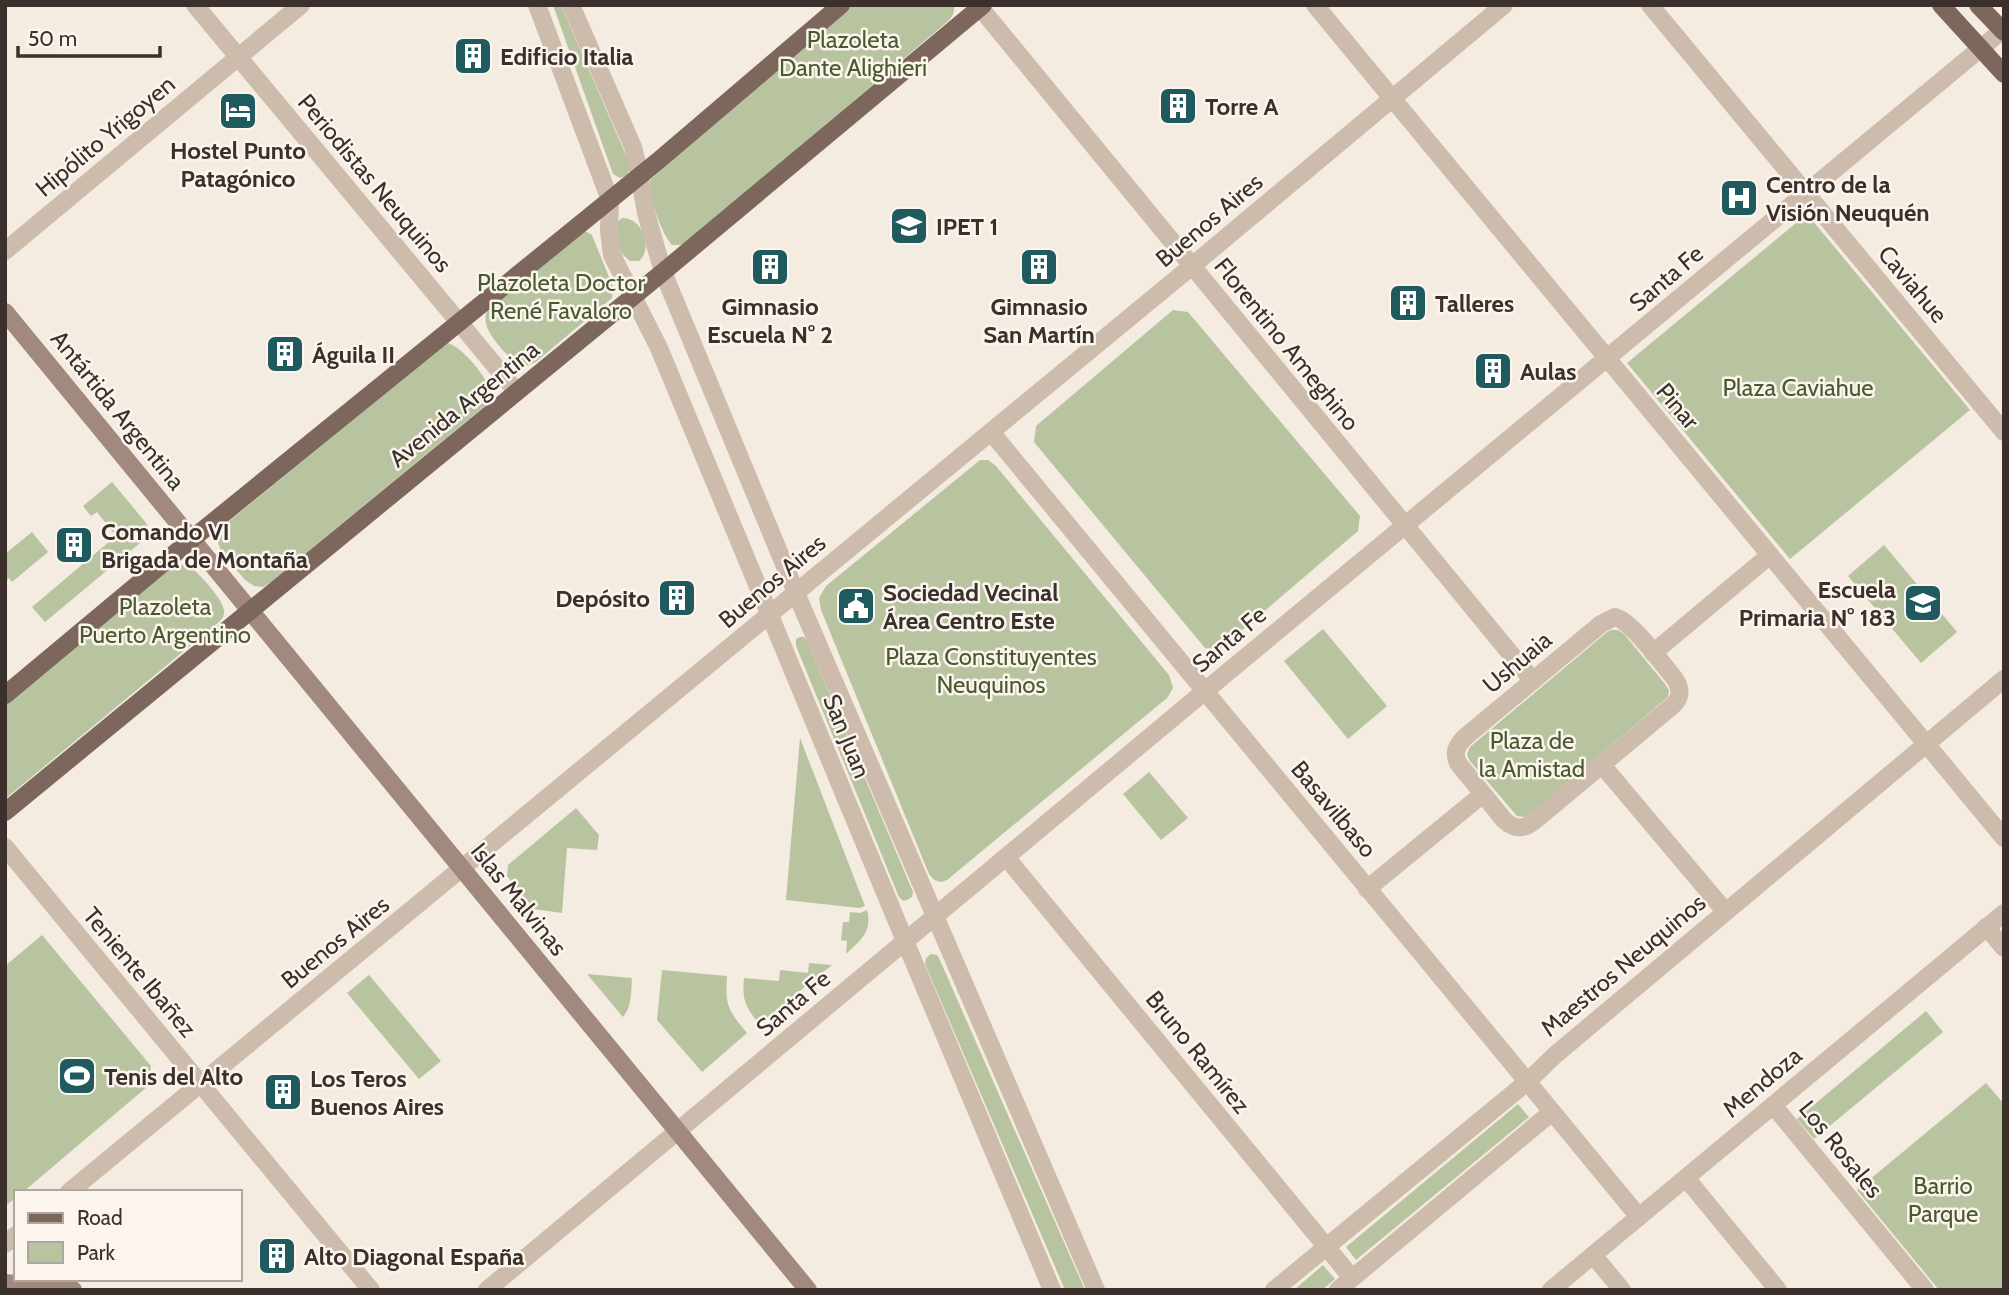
<svg xmlns="http://www.w3.org/2000/svg" width="2009" height="1295" viewBox="0 0 2009 1295" font-family="Cabin,sans-serif">
<rect width="100%" height="100%" fill="#f4ebe1"/>
<g fill="#b8c4a0">
<path d="M 553,5 L 561,5 L 628,160 L 630,170 L 626,176 L 620,178 L 613,174 Z"/>
<path d="M 852,5 L 954,5 C 955,13 952,17 947,22 L 683,245 L 672,245 C 662,235 647,194 650,180 Z"/>
<path d="M 1807,214 L 1970,410 L 1790,559 L 1627,363 Z"/>
<path d="M 622,218 C 642,217 654,248 639,261 L 630,261 L 622,254 L 619,247 L 616,223 Z"/>
<path d="M 585,231 L 592,235 L 613,287 L 612,298 L 537,361 C 528,367 521,367 513,361 C 501,347 478,328 488,309 Z"/>
<path d="M 1173,310 L 1188,312 L 1360,516 L 1358,531 L 1219,650 L 1205,648 L 1034,442 L 1036,426 Z"/>
<path d="M 447,343 C 461,345 491,381 491,395 L 486,405 L 271,582 L 263,587 L 254,586 L 245,580 L 221,551 L 217,540 L 222,527 Z"/>
<path d="M 980,460 L 988,460 L 996,466 L 1169,675 L 1173,688 L 1167,698 L 947,880 L 941,882 L 934,880 L 929,874 L 821,610 L 819,598 L 826,586 Z"/>
<path d="M 112,482 L 147,524 L 146,538 L 45,622 L 32,607 L 116,536 L 97,512 L 91,516 L 83,506 Z"/>
<path d="M 32,532 L 48,552 L 12,582 L 9,578 L 5,582 L 5,554 Z"/>
<path d="M 1884,545 L 1957,632 L 1921,663 L 1848,576 Z"/>
<path d="M 177,564 L 186,565 L 191,567 C 200,575 225,601 224,612 C 224,617 222,619 219,622 L 5,799 L 5,703 L 169,569 Z"/>
<path d="M 1323,629 L 1387,706 L 1348,739 L 1284,661 Z"/>
<path d="M 1611,630 L 1618,630 L 1624,634 L 1665,684 L 1669,690 L 1668,697 L 1530,814 L 1524,817 L 1517,816 L 1469,760 L 1467,754 L 1470,747 L 1606,633 Z"/>
<path d="M 800,637 L 804,637 L 807,641 L 913,892 L 912,897 L 907,900 L 903,901 L 899,897 L 796,646 L 796,639 Z"/>
<path d="M 800,738 L 865,906 L 859,908 L 786,900 Z"/>
<path d="M 1149,772 L 1188,818 L 1161,840 L 1123,794 Z"/>
<path d="M 576,808 L 599,835 L 597,850 L 567,848 L 562,913 L 534,909 L 507,876 L 508,865 Z"/>
<path d="M 867,910 C 873,931 860,941 846,954 L 847,941 L 841,940 L 843,922 L 849,922 L 850,912 L 860,913 Z"/>
<path d="M 42,935 L 151,1066 L 148,1086 L 23,1192 L 16,1192 L 16,1198 L 5,1206 L 5,966 Z"/>
<path d="M 931,954 L 937,955 L 939,958 L 1085,1290 L 1065,1290 L 925,964 L 926,958 Z"/>
<path d="M 809,963 L 832,965 L 759,1024 C 745,1006 742,1000 744,978 L 779,981 L 780,970 L 808,973 Z"/>
<path d="M 662,970 L 727,976 C 725,1006 728,1010 747,1033 L 702,1072 L 657,1020 Z"/>
<path d="M 587,974 L 632,978 C 631,991 632,1007 623,1017 Z"/>
<path d="M 369,975 L 441,1061 L 419,1079 L 347,993 Z"/>
<path d="M 1926,1011 L 1943,1032 L 1814,1139 L 1797,1119 Z"/>
<path d="M 1986,1083 L 2004,1104 L 2004,1226 L 2002,1228 L 2004,1231 L 2004,1290 L 1939,1290 L 1857,1190 Z"/>
<path d="M 1518,1104 L 1529,1117 L 1356,1260 L 1346,1247 Z"/>
<path d="M 1323,1265 L 1335,1279 L 1322,1290 L 1294,1290 Z"/>
</g>
<g fill="none" stroke-linecap="round" stroke-linejoin="round">
<g stroke="#cdbbac" stroke-width="18">
<path d="M 195,5 L 517,392"/>
<path d="M 537,5 L 610,200 L 609,231 L 612,255 L 659,348 L 905,941 L 1052,1290"/>
<path d="M 571,5 L 633,147 L 638,167 L 646,213 L 663,272 L 796,593 L 1096,1290"/>
<path d="M 978,5 L 1533,681"/>
<path d="M 1315,5 L 2004,838"/>
<path d="M 1650,5 L 2004,432"/>
<path d="M 5,251 L 301,5"/>
<path d="M 991,432 L 1639,1217"/>
<path d="M 1615,617 C 1632,621 1663,665 1675,679 C 1682,690 1681,699 1671,707 L 1533,822 C 1522,830 1514,829 1504,820 L 1458,763 C 1453,752 1457,746 1464,738 L 1601,624 Z"/>
<path d="M 1653,653 L 1770,555"/>
<path d="M 1602,765 L 1725,911"/>
<path d="M 5,847 L 371,1290"/>
<path d="M 1006,857 L 1352,1278"/>
<path d="M 1367,889 L 1483,794"/>
<path d="M 1986,927 L 2004,948"/>
<path d="M 1773,1105 L 1925,1290"/>
<path d="M 1686,1178 L 1778,1290"/>
<path d="M 69,1192 L 1192,266 L 1504,5"/>
<path d="M 5,1244 L 16,1235"/>
<path d="M 1593,1255 L 1622,1290"/>
<path d="M 487,1290 L 1205,691 L 2004,29"/>
<path d="M 1274,1290 L 1527,1082 L 1555,1055 L 2004,679"/>
<path d="M 1338,1290 L 1552,1112"/>
<path d="M 1551,1290 L 2004,913"/>
</g>
<g stroke="#a18a7d" stroke-width="18">
<path d="M 5,312 L 808,1290"/>
<path d="M 5,1283 L 73,1290"/>
</g>
<g stroke="#7d675c" stroke-width="18">
<path d="M 1941,5 L 2004,74"/>
<path d="M 1978,5 L 2004,32"/>
<path d="M 5,695 L 192,539 L 658,161 L 841,5"/>
<path d="M 5,812 L 663,272 L 983,5"/>
</g>
</g>
<defs>
<symbol id="building-square" viewBox="-11 -11 22 22"><rect x="-9" y="-9" width="18" height="18" rx="4" fill="#1f5a5e" stroke="#fbf5ee"/><path d="M-4-6H4V6H1V3H-1V6H-4ZM-2.5-4.3h1.7v1.8h-1.7ZM.8-4.3h1.7v1.8H.8ZM-2.5-1h1.7V.8h-1.7ZM.8-1h1.7V.8H.8Z" fill="#fff"/></symbol>
<symbol id="hotel-square" viewBox="-11 -11 22 22"><rect x="-9" y="-9" width="18" height="18" rx="4" fill="#1f5a5e" stroke="#fbf5ee"/><path d="M-6-4.5h1.5V1H6V5H4.5V3h-9V5H-6ZM-4 0a1.8 1.8 0 1 1 3.6 0ZM.5 0V-2.5h3Q6-2.5 6 0Z" fill="#fff"/></symbol>
<symbol id="hospital-square" viewBox="-11 -11 22 22"><rect x="-9" y="-9" width="18" height="18" rx="4" fill="#1f5a5e" stroke="#fbf5ee"/><path d="M-5-5h3v3.5h4V-5h3V5h-3V1.5h-4V5h-3Z" fill="#fff"/></symbol>
<symbol id="university-square" viewBox="-11 -11 22 22"><rect x="-9" y="-9" width="18" height="18" rx="4" fill="#1f5a5e" stroke="#fbf5ee"/><path d="M0-5L7-2L0 1L-7-2ZM-4 1L0 2.5L4 1V4Q0 6-4 4Z" fill="#fff"/></symbol>
<symbol id="school-square" viewBox="-11 -11 22 22"><rect x="-9" y="-9" width="18" height="18" rx="4" fill="#1f5a5e" stroke="#fbf5ee"/><path d="M0-5L7-2L0 1L-7-2ZM-4 1L0 2.5L4 1V4Q0 6-4 4Z" fill="#fff"/></symbol>
<symbol id="civic-square" viewBox="-11 -11 22 22"><rect x="-9" y="-9" width="18" height="18" rx="4" fill="#1f5a5e" stroke="#fbf5ee"/><path d="M-.6-6.5H3V-4.5H.6V-3L4-1V1h2V6H-6V1h2V-1L-.6-3ZM-1.2 2.5V6h2.4V2.5Z" fill="#fff"/></symbol>
<symbol id="stadium-square" viewBox="-11 -11 22 22"><rect x="-9" y="-9" width="18" height="18" rx="4" fill="#1f5a5e" stroke="#fbf5ee"/><path d="M0-5a6.5 5 0 1 0 0 10a6.5 5 0 1 0 0-10ZM-3.5-1.8h7v3.6h-7Z" fill="#fff"/></symbol>
</defs>
<g fill-rule="evenodd">
<use href="#building-square" x="451" y="34" width="44" height="44"/>
<use href="#building-square" x="1156" y="84" width="44" height="44"/>
<use href="#hotel-square" x="216" y="89" width="44" height="44"/>
<use href="#hospital-square" x="1717" y="176" width="44" height="44"/>
<use href="#university-square" x="887" y="204" width="44" height="44"/>
<use href="#building-square" x="748" y="245" width="44" height="44"/>
<use href="#building-square" x="1017" y="245" width="44" height="44"/>
<use href="#building-square" x="1386" y="281" width="44" height="44"/>
<use href="#building-square" x="263" y="332" width="44" height="44"/>
<use href="#building-square" x="1471" y="349" width="44" height="44"/>
<use href="#building-square" x="52" y="523" width="44" height="44"/>
<use href="#building-square" x="655" y="576" width="44" height="44"/>
<use href="#school-square" x="1901" y="581" width="44" height="44"/>
<use href="#civic-square" x="834" y="584" width="44" height="44"/>
<use href="#stadium-square" x="55" y="1054" width="44" height="44"/>
<use href="#building-square" x="261" y="1070" width="44" height="44"/>
<use href="#building-square" x="255" y="1234" width="44" height="44"/>
</g>
<g text-anchor="middle" dominant-baseline="central" stroke-width="5" stroke-linejoin="round" paint-order="stroke">
<g font-size="24" fill="#4a5a2e" stroke="#fbf5ee">
<text x="853" y="39">Plazoleta<tspan x="853" dy="28">Dante Alighieri</tspan></text>
<text x="561" y="282">Plazoleta Doctor<tspan x="561" dy="28">René Favaloro</tspan></text>
<text x="1798" y="387">Plaza Caviahue</text>
<text x="165" y="606">Plazoleta<tspan x="165" dy="28">Puerto Argentino</tspan></text>
<text x="991" y="656">Plaza Constituyentes<tspan x="991" dy="28">Neuquinos</tspan></text>
<text x="1532" y="740">Plaza de<tspan x="1532" dy="28">la Amistad</tspan></text>
<text x="1943" y="1185">Barrio<tspan x="1943" dy="28">Parque</tspan></text>
</g>
<g font-size="24" font-weight="bold" fill="#3b302b" stroke="#fbf5ee" text-anchor="start">
<text x="500" y="56">Edificio Italia</text>
<text x="1205" y="106">Torre A</text>
<text x="238" y="150" text-anchor="middle">Hostel Punto<tspan x="238" dy="28">Patagónico</tspan></text>
<text x="1766" y="184">Centro de la<tspan x="1766" dy="28">Visión Neuquén</tspan></text>
<text x="936" y="226">IPET 1</text>
<text x="1435" y="303">Talleres</text>
<text x="770" y="306" text-anchor="middle">Gimnasio<tspan x="770" dy="28">Escuela N° 2</tspan></text>
<text x="1039" y="306" text-anchor="middle">Gimnasio<tspan x="1039" dy="28">San Martín</tspan></text>
<text x="312" y="354">Águila II</text>
<text x="1520" y="371">Aulas</text>
<text x="101" y="531">Comando VI<tspan x="101" dy="28">Brigada de Montaña</tspan></text>
<text x="1896" y="589" text-anchor="end">Escuela<tspan x="1896" dy="28">Primaria N° 183</tspan></text>
<text x="883" y="592">Sociedad Vecinal<tspan x="883" dy="28">Área Centro Este</tspan></text>
<text x="650" y="598" text-anchor="end">Depósito</text>
<text x="104" y="1076">Tenis del Alto</text>
<text x="310" y="1078">Los Teros<tspan x="310" dy="28">Buenos Aires</tspan></text>
<text x="304" y="1256">Alto Diagonal España</text>
</g>
<g font-size="24" fill="#3b302b" stroke="#fbf5ee">
<text transform="translate(105 136) rotate(-40)">Hipólito Yrigoyen</text>
<text transform="translate(375 183) rotate(50)">Periodistas Neuquinos</text>
<text transform="translate(1209 220) rotate(-40)">Buenos Aires</text>
<text transform="translate(1666 278) rotate(-40)">Santa Fe</text>
<text transform="translate(1913 284) rotate(50)">Caviahue</text>
<text transform="translate(1287 344) rotate(51)">Florentino Ameghino</text>
<text transform="translate(464 404) rotate(-39)">Avenida Argentina</text>
<text transform="translate(1678 406) rotate(50)">Pinar</text>
<text transform="translate(118 410) rotate(51)">Antártida Argentina</text>
<text transform="translate(772 581) rotate(-40)">Buenos Aires</text>
<text transform="translate(1229 639) rotate(-40)">Santa Fe</text>
<text transform="translate(1517 662) rotate(-40)">Ushuaia</text>
<text transform="translate(847 736) rotate(68)">San Juan</text>
<text transform="translate(1334 809) rotate(50)">Basavilbaso</text>
<text transform="translate(519 899) rotate(51)">Islas Malvinas</text>
<text transform="translate(335 942) rotate(-39)">Buenos Aires</text>
<text transform="translate(1623 965) rotate(-40)">Maestros Neuquinos</text>
<text transform="translate(140 972) rotate(50)">Teniente Ibañez</text>
<text transform="translate(793 1003) rotate(-40)">Santa Fe</text>
<text transform="translate(1198 1052) rotate(51)">Bruno Ramírez</text>
<text transform="translate(1762 1082) rotate(-40)">Mendoza</text>
<text transform="translate(1841 1149) rotate(51)">Los Rosales</text>
</g>
</g>
<rect width="2009" height="1295" fill="none" stroke="#3b302b" stroke-width="14"/>
<rect x="14" y="1190" width="228" height="91" fill="#fbf5ee" stroke="#aea6a0" stroke-width="2"/>
<rect x="28" y="1213" width="35" height="10" fill="#7d675c" stroke="#aea6a0" stroke-width="2"/>
<text x="77" y="1225" font-size="21" fill="#3b302b">Road</text>
<rect x="28" y="1242" width="35" height="21" fill="#b8c4a0" stroke="#aea6a0" stroke-width="2"/>
<text x="77" y="1260" font-size="21" fill="#3b302b">Park</text>
<path d="M18 46v10h142v-10" fill="none" stroke="#3b302b" stroke-width="3.5"/>
<text x="28" y="46" font-size="21" fill="#3b302b" stroke="#fbf5ee" stroke-width="5" paint-order="stroke">50 m</text>
</svg>
